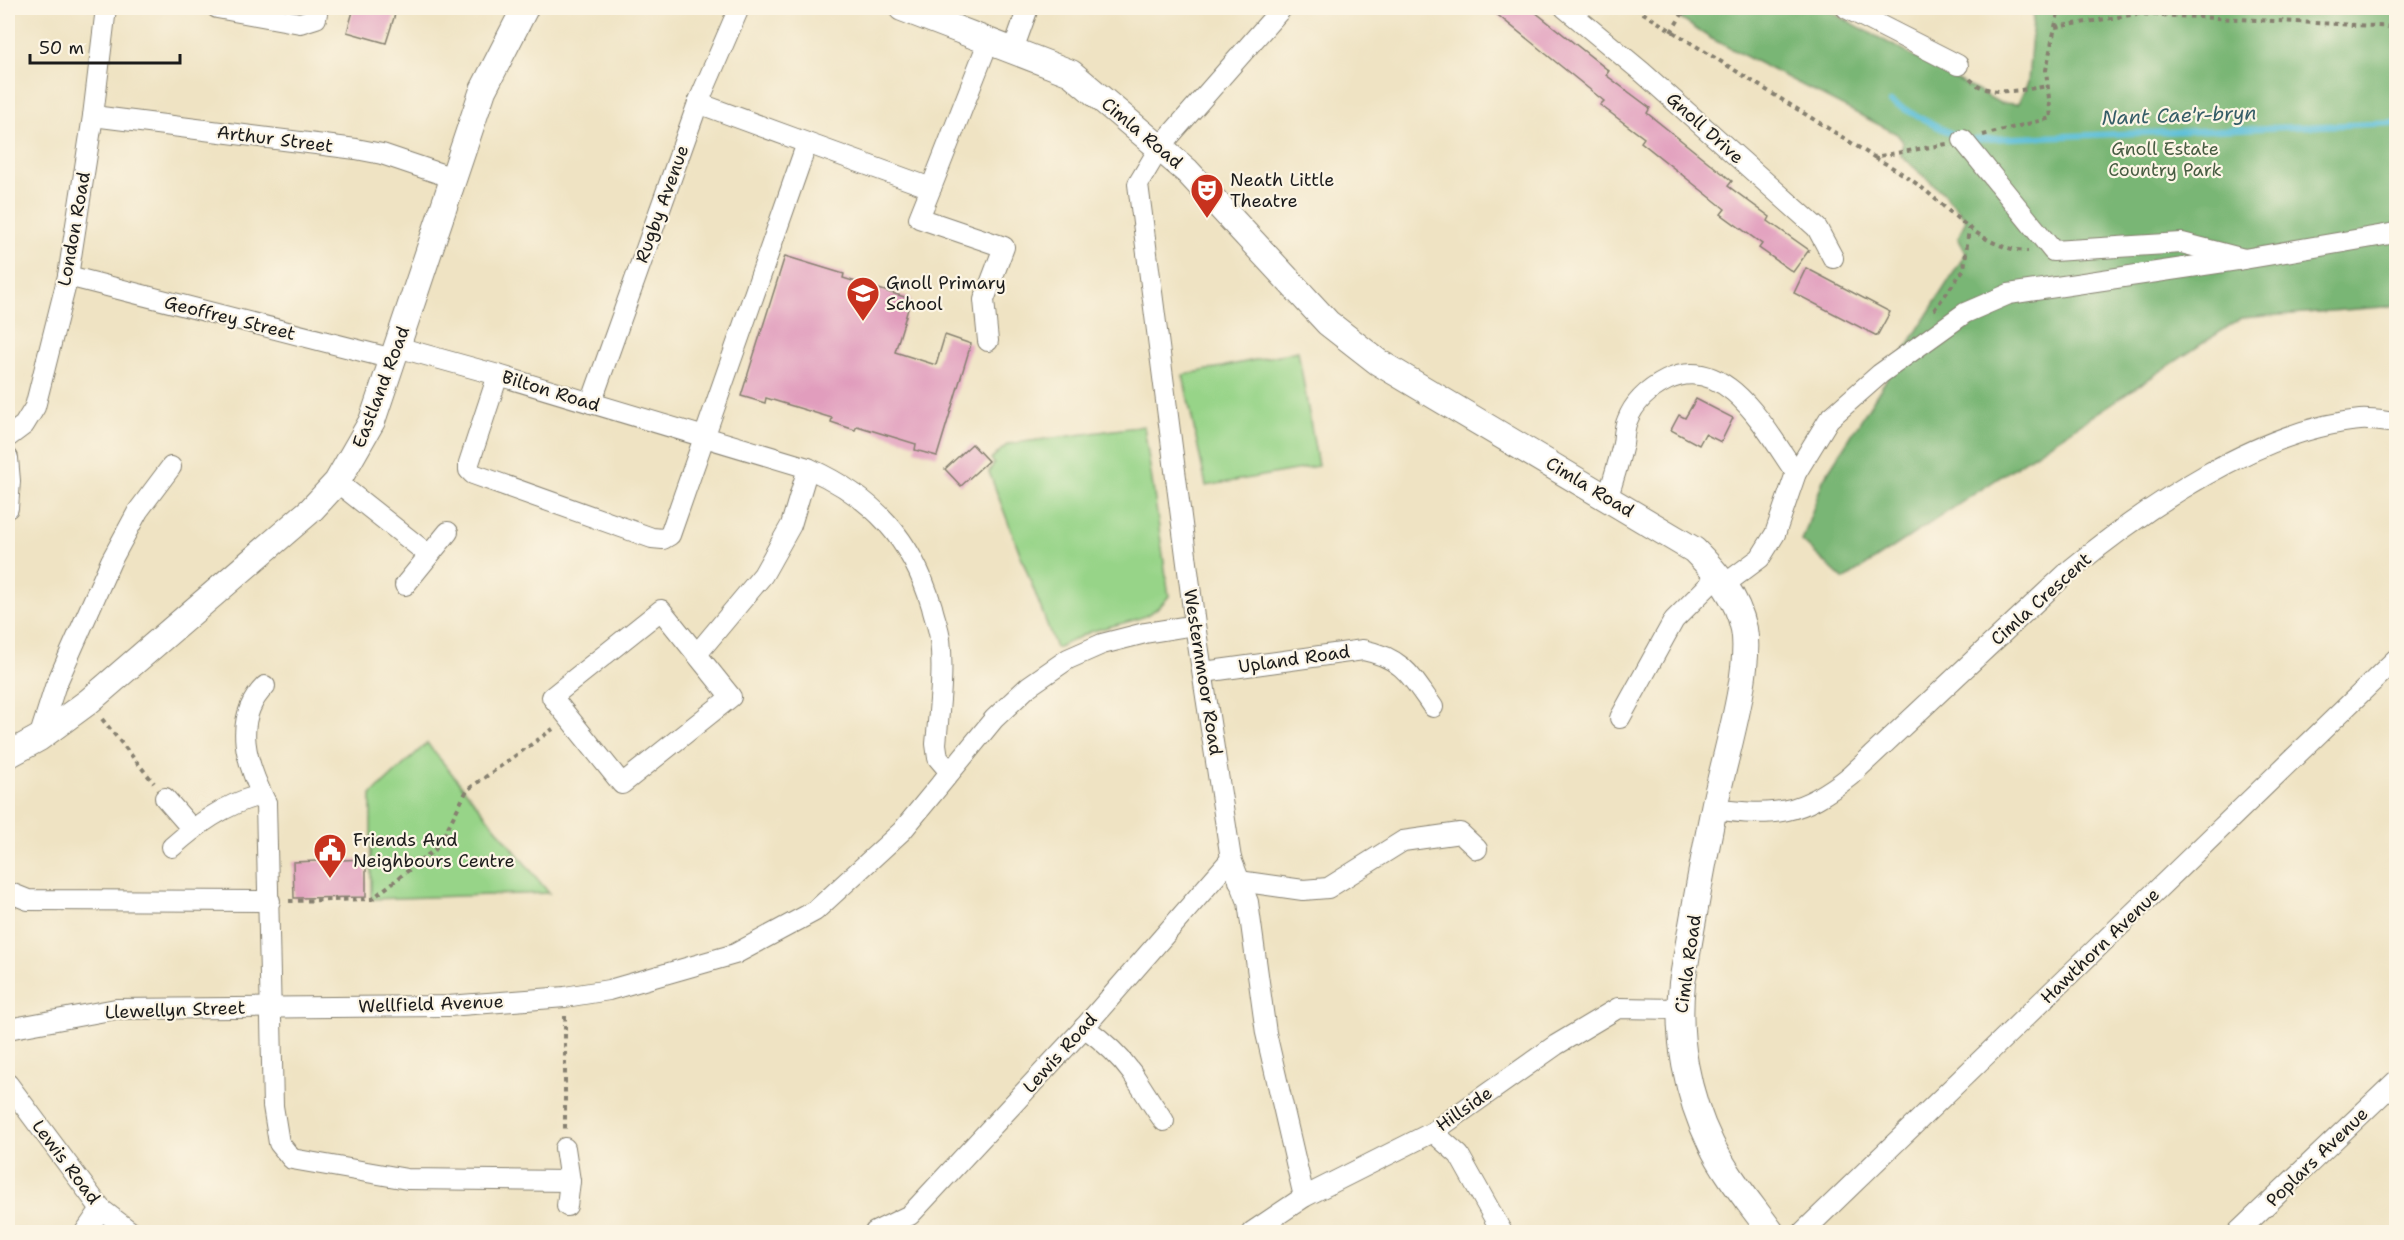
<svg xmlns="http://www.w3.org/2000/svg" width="2404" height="1240" viewBox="0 0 2404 1240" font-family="'Shantell Sans',sans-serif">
<rect width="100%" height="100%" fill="#fcf5e5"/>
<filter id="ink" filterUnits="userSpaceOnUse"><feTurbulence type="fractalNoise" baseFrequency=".0167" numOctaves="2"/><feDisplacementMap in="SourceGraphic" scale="12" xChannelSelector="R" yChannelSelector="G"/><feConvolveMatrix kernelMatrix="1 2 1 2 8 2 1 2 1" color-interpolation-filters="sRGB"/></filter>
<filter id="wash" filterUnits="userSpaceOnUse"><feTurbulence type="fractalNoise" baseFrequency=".008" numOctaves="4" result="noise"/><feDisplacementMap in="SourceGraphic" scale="24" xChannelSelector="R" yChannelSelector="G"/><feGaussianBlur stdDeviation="1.35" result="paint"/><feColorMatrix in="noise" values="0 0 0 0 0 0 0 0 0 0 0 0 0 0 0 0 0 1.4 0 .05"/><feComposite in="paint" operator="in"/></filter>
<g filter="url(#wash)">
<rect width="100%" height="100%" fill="#efe3c3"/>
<g fill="#97d488" stroke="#5a7852" stroke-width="1.5">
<path d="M 1298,351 L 1318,466 L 1206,486 L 1183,375 Z"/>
<path d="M 1144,426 L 1169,596 C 1148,624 1121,621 1090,632 C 1079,637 1068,643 1056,648 L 989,472 L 994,463 L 991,459 L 1008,444 Z"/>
<path d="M 427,743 L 549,893 L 371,899 L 371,795 Z"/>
</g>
<path fill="#79b674" stroke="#4a6948" stroke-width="1.5" d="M 1664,8 L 1824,8 L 2000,103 L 2018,104 L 2028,82 L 2034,8 L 2396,8 L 2396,306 L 2241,318 L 1844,580 L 1802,541 L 1823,480 L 1966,253 L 1958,238 L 1966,219 L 1942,192 L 1900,155 L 1903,142 L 1897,134 L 1710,38 Z"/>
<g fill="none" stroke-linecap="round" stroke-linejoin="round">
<path stroke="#5abed8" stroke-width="6" d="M 1891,102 L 1963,140 L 2396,123"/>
</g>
<g id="blocks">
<g fill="#e19dbd">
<path d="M 354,8 L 397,8 L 386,43 L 347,32 Z"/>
<path d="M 1489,8 L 1530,8 L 1609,71 L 1606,75 L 1650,108 L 1647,113 L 1732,181 L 1728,186 L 1770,217 L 1768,221 L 1809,250 L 1793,272 L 1759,248 L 1762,244 L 1721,214 L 1725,209 L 1641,142 L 1644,138 L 1600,105 L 1604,101 Z"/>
<path d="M 785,256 L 844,274 L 843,278 L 911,299 L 895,352 L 936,365 L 945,335 L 971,344 L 937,456 L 915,450 L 916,444 L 857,426 L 855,430 L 831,422 L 832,418 L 766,398 L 765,403 L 741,396 Z"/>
<path d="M 1806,268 L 1890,312 L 1877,336 L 1794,293 Z"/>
<path d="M 1696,399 L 1733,418 L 1721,442 L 1705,434 L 1699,445 L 1671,430 L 1679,415 L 1685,418 Z"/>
<path d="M 972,444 L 988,461 L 961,486 L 945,469 Z"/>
<path d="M 366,859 L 366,897 L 294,898 L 293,862 Z"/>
</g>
</g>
</g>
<g filter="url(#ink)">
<use href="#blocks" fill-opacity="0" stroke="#868070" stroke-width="1.5"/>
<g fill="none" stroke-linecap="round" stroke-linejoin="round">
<defs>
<g id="minor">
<path d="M 217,8 L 300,23 L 316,18 L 318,8"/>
<path d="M 1282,8 L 1160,147 L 1138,184 L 1195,625 L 1231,859 L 1248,902 L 1266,1033 L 1304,1197"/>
<path d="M 1565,8 L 1642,72 L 1817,228 L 1833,258"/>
<path d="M 1846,8 L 1958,65"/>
<path d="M 1013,50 L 1028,8"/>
<path d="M 93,116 L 356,149 L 382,154 L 453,178"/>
<path d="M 1963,140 L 2053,251 L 2182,243 L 2244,259 L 2396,233"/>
<path d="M 807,143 L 931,188 L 919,218 L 1004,247 L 984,300 L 988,341"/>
<path d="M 931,188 L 989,40"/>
<path d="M 68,276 L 393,359"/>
<path d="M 397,347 L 498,375 L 808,468 C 873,497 912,539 932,607 C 934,617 939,628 940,639 C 944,673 939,710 936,744 L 938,758 L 950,772"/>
<path d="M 498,375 L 469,463 L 469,470 L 473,474 L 652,538 L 663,539 L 670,535 L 807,143 L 698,103"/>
<path d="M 591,403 L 698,103 L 739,8"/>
<path d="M 8,437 L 24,425 L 35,407 L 68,276 L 93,116 L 106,8"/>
<path d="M 8,458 L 10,481 L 8,508"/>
<path d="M 337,482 L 429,555"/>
<path d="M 1608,497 C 1613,480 1619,462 1623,444 C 1624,437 1624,428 1627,421 C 1634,402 1649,389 1667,380 C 1727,351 1768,434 1796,473"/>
<path d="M 1725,584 L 1760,558 L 1775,534 L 1796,473 L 1829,419 L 1880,374 L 1965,313 L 2009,294 L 2244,259"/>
<path d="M 405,585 L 448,532"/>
<path d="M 661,610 L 731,697 L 622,784 L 552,697 Z"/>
<path d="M 697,654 L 763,575 L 791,525 L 808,468"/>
<path d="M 1204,672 L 1363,650 C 1403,658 1411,676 1433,707"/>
<path d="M 265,686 C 231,720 247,765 266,803 L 273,1106 L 279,1143 L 292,1159 L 407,1179 L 570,1181"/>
<path d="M 1620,718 L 1674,620 L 1719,575"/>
<path d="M 39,738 L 55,687 L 111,561 L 138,511 L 171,467"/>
<path d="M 165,798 L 192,829"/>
<path d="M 1713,809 C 1775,817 1801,815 1850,776 L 2070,570 C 2146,507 2260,429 2360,420 C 2372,419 2385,422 2396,423"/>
<path d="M 172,847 C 198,824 224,805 257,796 L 266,803"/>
<path d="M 1239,881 L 1303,890 L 1328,888 L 1403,841 L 1460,833 L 1477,849"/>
<path d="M 8,892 L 28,900 L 270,901"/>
<path d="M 1084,1027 C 1102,1040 1119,1055 1132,1073 C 1143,1089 1152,1105 1164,1121"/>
<path d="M 8,1029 L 116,1009 L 448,1006 L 565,997 L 609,990 L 735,954 L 815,911 L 902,831 L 994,719 L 1029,686 L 1068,659 L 1102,644 L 1145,633 L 1195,625"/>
<path d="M 8,1084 L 101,1209 L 131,1232"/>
<path d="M 1433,1132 L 1459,1155 L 1502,1232"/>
<path d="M 565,1148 L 570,1181 L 567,1206"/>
<path d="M 85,1232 L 101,1209"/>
<path d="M 875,1232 L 910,1215 L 1081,1031 L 1231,859"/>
<path d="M 1252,1232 L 1304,1197 L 1433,1132 L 1556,1045 L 1618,1008 L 1679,1009"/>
<path d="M 1803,1232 L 2396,659"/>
<path d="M 2238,1232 L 2396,1081"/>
</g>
<g id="major">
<path d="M 902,8 L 1071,73 L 1187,171 L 1328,323 L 1378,362 L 1694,550 C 1717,573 1737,596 1744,629 C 1752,671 1723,763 1714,808 C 1702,866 1692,924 1682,983 C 1676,1037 1687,1095 1711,1144 C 1726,1175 1751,1204 1771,1232"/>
<path d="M 8,755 L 39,738 L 88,702 L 311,510 L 337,482 L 372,421 L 483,90 L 525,8"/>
</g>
</defs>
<use href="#minor" stroke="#868070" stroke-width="22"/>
<use href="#major" stroke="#868070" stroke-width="28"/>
<g stroke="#868070" stroke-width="4" stroke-dasharray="4.5 4.5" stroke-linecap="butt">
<path d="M 1635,8 L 1874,157 L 1947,144"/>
<path d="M 2055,27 L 2137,14 L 2396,27"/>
<path d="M 1671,32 L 1686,8"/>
<path d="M 1970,79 C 1988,99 2025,89 2048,86"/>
<path d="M 1983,135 L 2051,118 L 2046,70 L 2059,8"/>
<path d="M 1875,158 C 1893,167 1911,179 1926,191 C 1956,216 1986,250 2028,251"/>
<path d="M 1934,310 L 1964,269 L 1969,228"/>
<path d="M 102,719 L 154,783"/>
<path d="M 289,901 L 372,899 L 438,847 L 467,790 L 553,729"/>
<path d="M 565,1016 L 565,1129"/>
</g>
<use href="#minor" stroke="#fff" stroke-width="20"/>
<use href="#major" stroke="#fff" stroke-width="26"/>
</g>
</g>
<defs>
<symbol id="theatre-pin" viewBox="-11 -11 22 30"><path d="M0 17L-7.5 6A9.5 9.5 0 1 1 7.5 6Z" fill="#c8321e" stroke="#fcf5e5"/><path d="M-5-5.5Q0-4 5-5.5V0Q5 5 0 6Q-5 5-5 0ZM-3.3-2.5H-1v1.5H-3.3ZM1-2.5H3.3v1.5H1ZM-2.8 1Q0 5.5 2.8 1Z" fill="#fff"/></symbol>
<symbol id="school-pin" viewBox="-11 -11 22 30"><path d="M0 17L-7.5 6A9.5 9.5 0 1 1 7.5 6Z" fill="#c8321e" stroke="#fcf5e5"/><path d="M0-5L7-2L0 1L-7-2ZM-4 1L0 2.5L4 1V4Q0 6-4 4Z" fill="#fff"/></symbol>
<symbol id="civic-pin" viewBox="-11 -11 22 30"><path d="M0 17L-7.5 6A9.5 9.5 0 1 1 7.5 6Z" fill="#c8321e" stroke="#fcf5e5"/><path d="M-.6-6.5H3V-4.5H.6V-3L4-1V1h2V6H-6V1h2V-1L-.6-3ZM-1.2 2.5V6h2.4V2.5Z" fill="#fff"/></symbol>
</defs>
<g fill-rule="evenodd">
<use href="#theatre-pin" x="1188" y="171" width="38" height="52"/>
<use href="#school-pin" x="844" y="274" width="38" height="52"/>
<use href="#civic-pin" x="311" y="831" width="38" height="52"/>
</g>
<g text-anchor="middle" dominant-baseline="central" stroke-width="4.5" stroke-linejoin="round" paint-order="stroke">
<g font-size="18" fill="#1c1c1c" stroke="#fcf5e5">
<text transform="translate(1705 128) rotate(42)">Gnoll Drive</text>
<text transform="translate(1142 133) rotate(40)">Cimla Road</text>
<text transform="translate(275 139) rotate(7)">Arthur Street</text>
<text transform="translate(662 204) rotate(-70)">Rugby Avenue</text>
<text transform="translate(74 229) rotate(-80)">London Road</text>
<text transform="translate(230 318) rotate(14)">Geoffrey Street</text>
<text transform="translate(381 387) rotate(-69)">Eastland Road</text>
<text transform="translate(551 391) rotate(17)">Bilton Road</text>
<text transform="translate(1590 487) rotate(31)">Cimla Road</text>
<text transform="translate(2041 599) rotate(-42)">Cimla Crescent</text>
<text transform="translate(1294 659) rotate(-8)">Upland Road</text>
<text transform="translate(1203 672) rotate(81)">Westernmoor Road</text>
<text transform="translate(2100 946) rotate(-44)">Hawthorn Avenue</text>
<text transform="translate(1688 964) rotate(-82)">Cimla Road</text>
<text transform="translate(431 1004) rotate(-2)">Wellfield Avenue</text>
<text transform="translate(175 1010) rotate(-2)">Llewellyn Street</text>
<text transform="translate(1060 1053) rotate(-48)">Lewis Road</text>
<text transform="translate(1464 1109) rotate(-35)">Hillside</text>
<text transform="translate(2317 1157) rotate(-44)">Poplars Avenue</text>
<text transform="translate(66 1162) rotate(53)">Lewis Road</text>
</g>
<g font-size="18" fill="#475c42" stroke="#fcf5e5">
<text x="2165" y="149">Gnoll Estate<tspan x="2165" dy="21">Country Park</tspan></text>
</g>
<g font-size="18" fill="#1c1c1c" stroke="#fcf5e5" text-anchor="start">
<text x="1230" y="180">Neath Little<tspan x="1230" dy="21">Theatre</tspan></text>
<text x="886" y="283">Gnoll Primary<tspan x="886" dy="21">School</tspan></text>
<text x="353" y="840">Friends And<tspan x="353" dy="21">Neighbours Centre</tspan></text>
</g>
<g font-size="20" font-style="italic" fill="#355d67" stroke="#fcf5e5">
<text transform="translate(2179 115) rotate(-2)">Nant Cae'r-bryn</text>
</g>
</g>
<rect width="2404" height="1240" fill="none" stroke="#fcf5e5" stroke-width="30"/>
<path d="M30 54v9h150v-9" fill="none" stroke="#1c1c1c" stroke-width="3"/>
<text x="39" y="54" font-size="18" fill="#1c1c1c" stroke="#fcf5e5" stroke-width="4.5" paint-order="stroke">50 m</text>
</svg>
